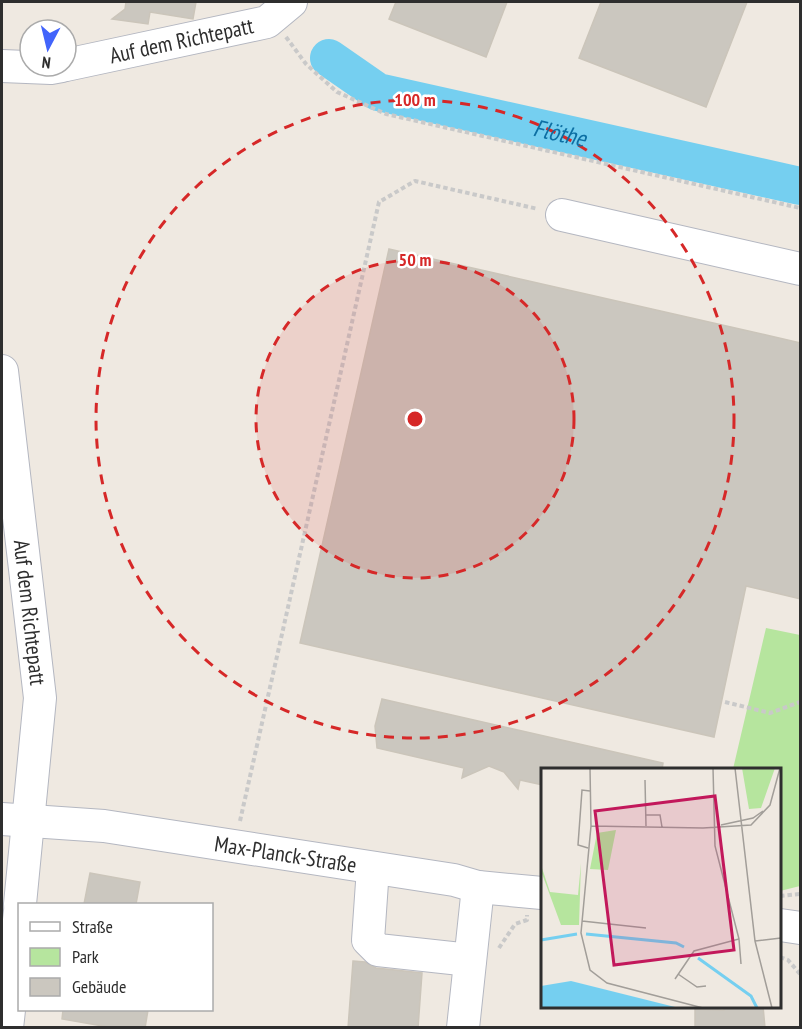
<svg xmlns="http://www.w3.org/2000/svg" width="802" height="1029" viewBox="0 0 802 1029" font-family="'PT Sans Narrow',sans-serif">
<rect width="100%" height="100%" fill="#efe9e1"/>
<path fill="#b6e59e" d="M 766,628 L 800,635 L 800,886 L 780,891 L 780,770 L 733,769 Z"/>
<g fill="none" stroke-linecap="round" stroke-linejoin="round">
<path stroke="#75cff0" stroke-width="38" id="s1" d="M 329,58 L 378,92 L 800,186"/>
</g>
<g fill="#cbc7bf" stroke="#cbc5ba" stroke-width="1.5">
<path d="M 126,2 L 196,2 L 193,19 L 150,12 L 148,24 L 112,19 L 125,9 Z"/>
<path d="M 396,2 L 507,2 L 486,57 L 389,19 Z"/>
<path d="M 601,2 L 747,2 L 706,107 L 579,58 Z"/>
<path d="M 389,249 L 801,343 L 801,599 L 746,586 L 714,737 L 300,643 Z"/>
<path d="M 382,699 L 663,763 L 662,770 L 543,770 L 543,785 L 520,780 L 518,789 L 504,772 L 489,766 L 462,778 L 464,768 L 377,748 L 375,726 Z"/>
<path d="M 90,873 L 140,882 L 136,904 L 84,904 Z"/>
<path d="M 353,961 L 365,962 L 376,968 L 422,973 L 418,1028 L 348,1028 Z"/>
<path d="M 724,1006 L 763,1006 L 765,1028 L 695,1028 L 695,1009 L 724,1010 Z"/>
<path d="M 63,1010 L 148,1010 L 145,1028 L 114,1028 L 62,1019 Z"/>
</g>
<g fill="none" stroke-linecap="round" stroke-linejoin="round">
<defs>
<g id="minor">
<path id="s2" d="M 66,65 L 267,22 L 291,2"/>
<path d="M 2,66 L 51,68 L 62,66"/>
<path d="M 562,215 L 800,269"/>
<path id="s3" d="M 2,371 L 40,698 L 20,904"/>
<path id="s4" d="M 2,819 L 104,826 L 454,880 L 478,887 L 542,893"/>
<path d="M 373,868 L 368,940 L 378,950 L 470,960"/>
<path d="M 780,925 L 800,928"/>
<path d="M 7,1028 L 20,911"/>
<path d="M 463,1028 L 478,887"/>
</g>
</defs>
<use href="#minor" stroke="#b4b7c1" stroke-width="34"/>
<g stroke="#c9c9c9" stroke-width="4" stroke-dasharray="4.5 3" stroke-linecap="butt">
<path d="M 286,37 L 306,64 L 337,92 L 386,114 L 800,208"/>
<path d="M 725,702 L 770,713 L 800,702"/>
<path d="M 240,821 L 379,202 L 415,181 L 538,209"/>
<path d="M 780,896 L 800,894"/>
<path d="M 499,948 L 515,924 L 527,920 L 527,915"/>
<path d="M 780,957 L 788,960 L 800,974"/>
</g>
<use href="#minor" stroke="#fff" stroke-width="32"/>
</g>
<circle cx="415" cy="419" r="159" fill="#d62828" fill-opacity=".12"/>
<g fill="none" stroke="#d62828" stroke-width="3" stroke-dasharray="10 8">
<circle cx="415" cy="419" r="159"/>
<circle cx="415" cy="419" r="319"/>
</g>
<g text-anchor="middle" dominant-baseline="central" stroke-width="5" stroke-linejoin="round" paint-order="stroke">
<g font-size="22" fill="#2e2e2e" stroke="#fff">
<text stroke="none"><textPath href="#s2" startOffset="118">Auf dem Richtepatt</textPath></text>
<text stroke="none"><textPath href="#s3" startOffset="243">Auf dem Richtepatt</textPath></text>
<text stroke="none"><textPath href="#s4" startOffset="286">Max-Planck-Straße</textPath></text>
</g>
<g font-size="24" font-style="italic" fill="#0d6fa3" stroke="#fff">
<text stroke="none"><textPath href="#s1" startOffset="246">Flöthe</textPath></text>
</g>
</g>
<g transform="translate(541 768)">
<rect width="240" height="240" fill="#efe9e1"/>
<path d="M 201,0 L 234,0 L 220,40 L 208,41 ZM 75,62 L 67,102 L 49,101 L 56,65 ZM 40,95 L 38,157 L 20,157 L 0,103 L 0,97 L 9,124 L 37,127 Z" fill="#b6e59e"/>
<path d="M 30,213 L 138,240 L 0,240 L 0,218 Z" fill="#75cff0"/>
<path fill="none" stroke="#75cff0" stroke-width="3" d="M 45,166 L 135,175 L 143,179M 0,172 L 36,166M 157,190 L 210,228 L 216,240"/>
<path fill="none" stroke="#a29e99" stroke-width="1.5" d="M 49,0 L 50,58 L 40,165 L 49,202 L 66,215 L 162,240M 194,0 L 214,173 L 231,240M 104,12 L 105,58M 105,47 L 119,47 L 121,59M 180,57 L 212,50 L 222,43M 50,58 L 162,60 L 210,57 L 229,37 L 239,0M 47,80 L 37,77 L 41,22 L 49,23M 41,153 L 105,160M 198,171 L 200,196M 214,173 L 240,170M 137,206 L 156,219 L 165,218M 134,211 L 153,183 L 198,171 L 174,78 L 172,0"/>
<path fill="#c2185b" fill-opacity="0.15" stroke="#c2185b" stroke-width="3" d="M 174,28 L 193,182 L 73,197 L 54,43 Z"/>
<rect width="240" height="240" fill="none" stroke="#2e2e2e" stroke-width="3"/>
</g>
<circle cx="415" cy="419" r="9" fill="#d62828" stroke="#fff" stroke-width="3"/>
<g font-size="18" text-anchor="middle" font-weight="bold" fill="#d62828" stroke="#fff" stroke-width="5" stroke-linejoin="round" paint-order="stroke">
<text x="415" y="106">100 m</text>
<text x="415" y="266">50 m</text>
</g>
<rect width="802" height="1029" fill="none" stroke="#2e2e2e" stroke-width="6"/>
<rect x="18" y="903" width="195" height="108" fill="#ffffff" stroke="#ababab" stroke-width="1.5"/>
<rect x="30" y="922" width="30" height="9" fill="#ffffff" stroke="#ababab" stroke-width="1.5"/>
<text x="72" y="933" font-size="18" fill="#2e2e2e">Straße</text>
<rect x="30" y="948" width="30" height="18" fill="#b6e59e" stroke="#ababab" stroke-width="1.5"/>
<text x="72" y="963" font-size="18" fill="#2e2e2e">Park</text>
<rect x="30" y="978" width="30" height="18" fill="#cbc7bf" stroke="#ababab" stroke-width="1.5"/>
<text x="72" y="993" font-size="18" fill="#2e2e2e">Gebäude</text>
<g transform="translate(48 48) rotate(187)"><circle r="28" fill="#ffffff" stroke="#ababab" stroke-width="1.5"/>
<path d="M0-4.5L10 22L0 15L-10 22Z" fill="#4264fb"/>
<text y="-9" font-size="16" font-weight="bold" text-anchor="middle" fill="#2e2e2e">N</text>
</g>
</svg>
